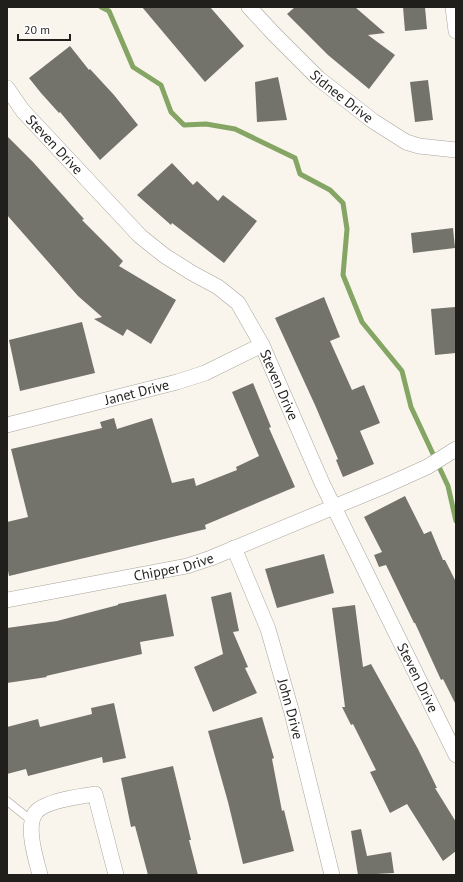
<svg xmlns="http://www.w3.org/2000/svg" width="463" height="882" viewBox="0 0 463 882" font-family="'PT Sans',sans-serif">
<rect width="100%" height="100%" fill="#faf5ec"/>
<g fill="none" stroke-linecap="round" stroke-linejoin="round">
<path stroke="#84a563" stroke-width="5" d="M 101,7 L 109,11 L 133,67 L 161,85 L 171,112 L 184,125 L 206,124 L 235,129 L 295,158 L 300,174 L 330,190 L 343,203 L 347,229 L 343,275 L 362,322 L 402,371 L 411,407 L 448,486 L 456,521"/>
</g>
<g fill="#74736b">
<path d="M 142,7 L 210,7 L 244,46 L 205,82 Z"/>
<path d="M 295,7 L 355,7 L 385,33 L 368,35 L 395,55 L 369,89 L 328,55 L 287,14 Z"/>
<path d="M 403,7 L 425,7 L 427,29 L 405,31 Z"/>
<path d="M 70,46 L 89,70 L 90,69 L 114,95 L 138,125 L 100,160 L 60,112 L 59,113 L 41,93 L 29,78 Z"/>
<path d="M 278,77 L 287,120 L 257,122 L 255,82 Z"/>
<path d="M 428,80 L 433,120 L 415,122 L 410,82 Z"/>
<path d="M 7,136 L 33,162 L 84,219 L 82,220 L 123,261 L 119,266 L 176,300 L 151,344 L 127,329 L 123,336 L 94,319 L 102,317 L 78,296 L 7,215 Z"/>
<path d="M 172,163 L 193,185 L 197,181 L 218,201 L 223,195 L 257,221 L 224,263 L 172,223 L 171,225 L 137,195 Z"/>
<path d="M 453,228 L 455,248 L 413,253 L 411,233 Z"/>
<path d="M 324,297 L 340,337 L 330,341 L 352,390 L 364,385 L 380,423 L 360,431 L 374,464 L 343,477 L 336,460 L 338,459 L 315,405 L 275,318 Z"/>
<path d="M 455,307 L 456,353 L 435,355 L 431,309 Z"/>
<path d="M 82,322 L 95,373 L 20,391 L 9,340 Z"/>
<path d="M 253,383 L 271,427 L 269,428 L 295,487 L 205,525 L 206,529 L 9,576 L 7,565 L 7,522 L 28,517 L 11,449 L 102,428 L 100,422 L 114,418 L 117,429 L 152,418 L 172,483 L 194,478 L 196,486 L 237,470 L 236,467 L 259,456 L 232,392 Z"/>
<path d="M 405,496 L 424,534 L 431,531 L 443,560 L 445,560 L 456,582 L 456,705 L 443,679 L 441,680 L 415,623 L 414,623 L 386,565 L 379,567 L 374,555 L 382,552 L 364,517 Z"/>
<path d="M 324,554 L 334,593 L 277,608 L 265,569 Z"/>
<path d="M 231,592 L 239,631 L 233,632 L 248,667 L 245,668 L 257,693 L 213,712 L 194,667 L 223,654 L 211,597 Z"/>
<path d="M 166,594 L 174,636 L 140,642 L 142,654 L 46,676 L 47,677 L 7,683 L 7,628 L 57,621 L 118,605 L 118,604 Z"/>
<path d="M 355,605 L 363,667 L 371,664 L 418,749 L 437,788 L 435,788 L 456,822 L 456,851 L 443,861 L 407,804 L 390,813 L 370,772 L 376,770 L 353,724 L 351,725 L 342,707 L 345,707 L 332,608 Z"/>
<path d="M 114,703 L 126,758 L 103,763 L 102,757 L 28,776 L 26,769 L 7,774 L 7,727 L 38,719 L 40,727 L 92,714 L 91,708 Z"/>
<path d="M 262,717 L 274,758 L 272,759 L 282,811 L 284,810 L 294,851 L 243,864 L 228,802 L 208,731 Z"/>
<path d="M 173,766 L 191,840 L 189,840 L 198,875 L 148,875 L 135,826 L 131,827 L 121,778 Z"/>
<path d="M 361,829 L 367,856 L 391,852 L 394,873 L 358,875 L 351,831 Z"/>
</g>
<g fill="none" stroke-linecap="round" stroke-linejoin="round">
<defs>
<path id="lane" d="M 7,801 L 32,821"/>
<g id="street">
<path id="s1" d="M 249,7 L 274,34 L 318,78 L 373,121 L 406,142 L 419,146 L 456,150"/>
<path d="M 453,7 L 456,31"/>
<path id="s2" d="M 7,88 L 23,111 L 140,236 L 165,256 L 192,273 L 218,287 L 238,303 L 262,345 L 322,483 L 456,755"/>
<path id="s3" d="M 7,425 L 177,382 L 205,373 L 262,345"/>
<path id="s4" d="M 234,548 L 268,629 L 292,713 L 332,875"/>
<path id="s5" d="M 7,600 L 187,566 L 211,558 L 387,485 L 427,467 L 456,449"/>
<path d="M 40,875 C 36,859 25,826 36,812 C 45,801 81,796 95,794 L 116,875"/>
</g>
</defs>
<use href="#lane" stroke="#a9a49c" stroke-width="9"/>
<use href="#street" stroke="#a9a49c" stroke-width="16"/>
<use href="#lane" stroke="#fff" stroke-width="8"/>
<use href="#street" stroke="#fff" stroke-width="15"/>
</g>
<g text-anchor="middle" dominant-baseline="central" stroke-width="3" stroke-linejoin="round" paint-order="stroke">
<g font-size="14" fill="#211f1c" stroke="#fff">
<text stroke="none"><textPath href="#s1" startOffset="129">Sidnee Drive</textPath></text>
<text stroke="none"><textPath href="#s2" startOffset="74">Steven Drive</textPath></text>
<text stroke="none"><textPath href="#s2" startOffset="410">Steven Drive</textPath></text>
<text stroke="none"><textPath href="#s3" startOffset="134">Janet Drive</textPath></text>
<text stroke="none"><textPath href="#s5" startOffset="170">Chipper Drive</textPath></text>
<text stroke="none"><textPath href="#s2" startOffset="734">Steven Drive</textPath></text>
<text stroke="none"><textPath href="#s4" startOffset="171">John Drive</textPath></text>
</g>
</g>
<rect width="463" height="882" fill="none" stroke="#211f1c" stroke-width="16"/>
<path d="M18 34v6h52v-6" fill="none" stroke="#211f1c" stroke-width="2"/>
<text x="24" y="34" font-size="12" fill="#211f1c" stroke="#ffffff" stroke-width="3" paint-order="stroke">20 m</text>
</svg>
